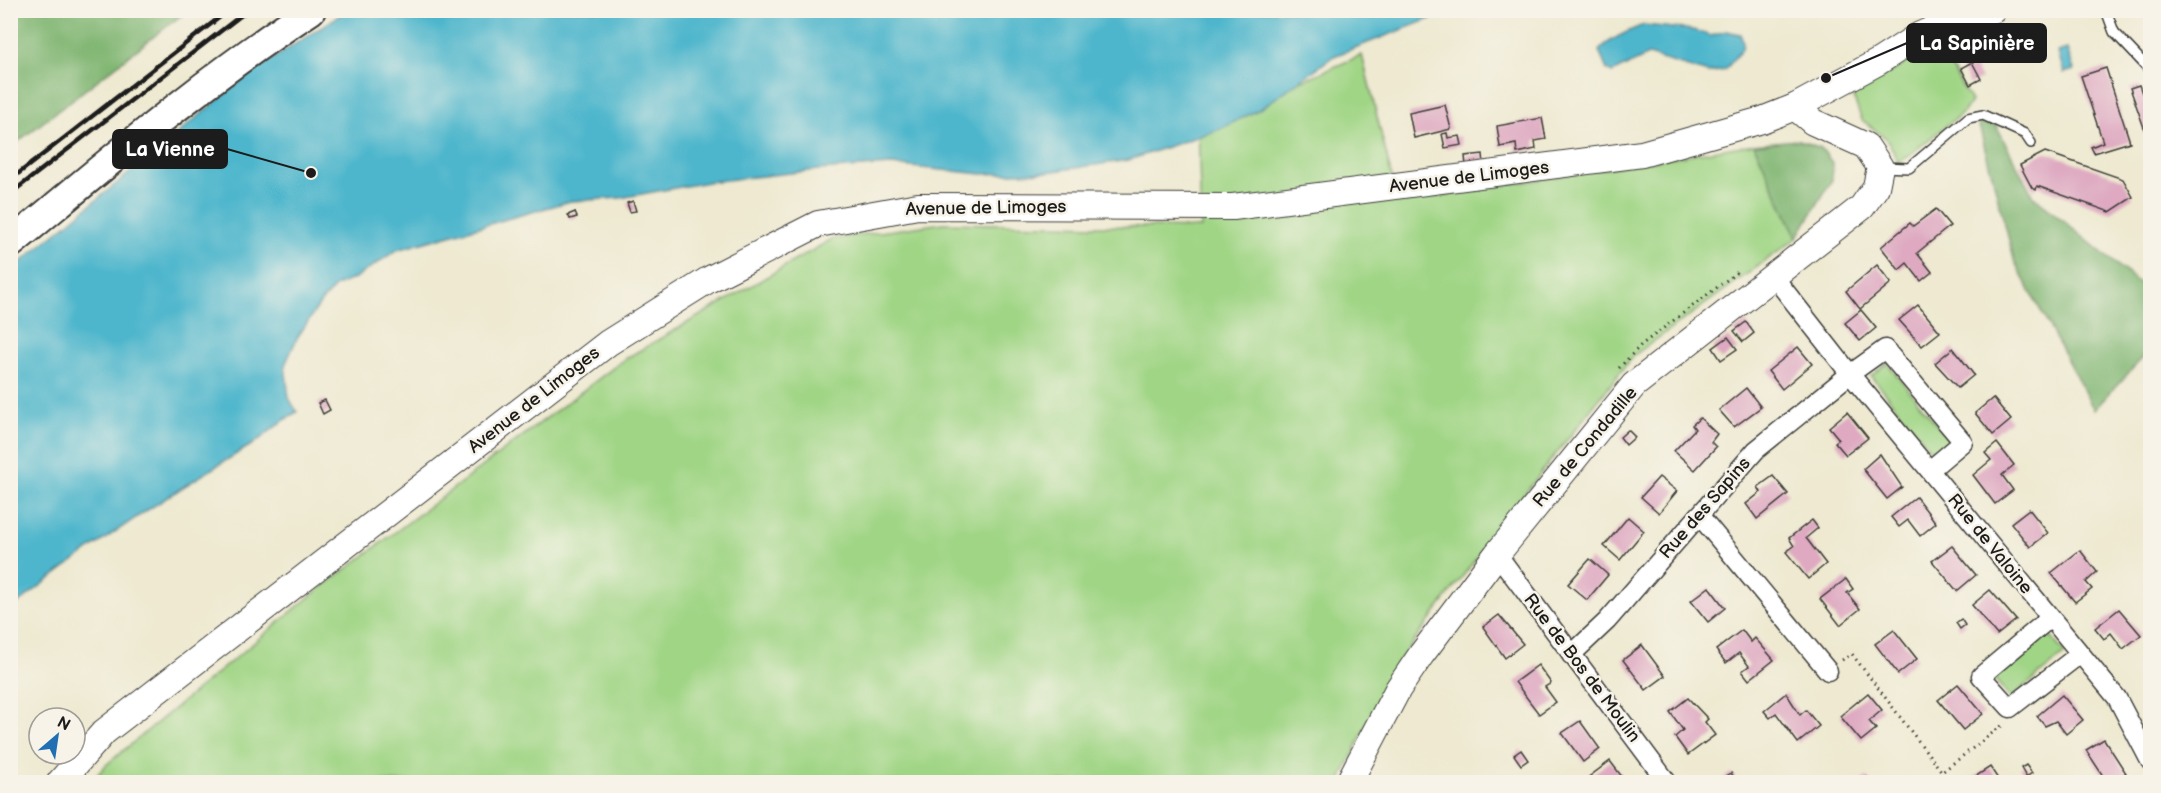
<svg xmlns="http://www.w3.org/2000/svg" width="2161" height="793" viewBox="0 0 2161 793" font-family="'Balsamiq Sans',sans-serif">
<rect width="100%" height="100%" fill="#f7f3e8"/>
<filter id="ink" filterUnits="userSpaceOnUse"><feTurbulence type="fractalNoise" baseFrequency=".0167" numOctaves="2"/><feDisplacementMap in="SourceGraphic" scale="12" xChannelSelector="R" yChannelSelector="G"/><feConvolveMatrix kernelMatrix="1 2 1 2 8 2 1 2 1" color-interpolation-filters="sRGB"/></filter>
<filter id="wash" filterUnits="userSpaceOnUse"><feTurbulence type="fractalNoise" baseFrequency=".008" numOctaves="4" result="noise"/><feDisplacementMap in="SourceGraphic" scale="24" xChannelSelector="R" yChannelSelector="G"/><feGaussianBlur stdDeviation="1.35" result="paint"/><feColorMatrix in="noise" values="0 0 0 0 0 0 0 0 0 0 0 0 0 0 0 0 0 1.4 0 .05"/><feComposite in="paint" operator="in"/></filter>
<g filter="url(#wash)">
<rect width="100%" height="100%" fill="#eee9d0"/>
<g fill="#a0d585" stroke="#5e7850" stroke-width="1.5">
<path d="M 1938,45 L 1971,101 L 1964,112 L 1899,163 L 1887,139 L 1862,120 L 1852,94 Z"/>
<path d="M 1362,55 L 1398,203 L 1754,144 L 1797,238 L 1633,356 L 1522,497 L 1391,672 L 1340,782 L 91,782 L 106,765 L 308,598 L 625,359 L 832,239 L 943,223 L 1201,228 L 1198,125 Z"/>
<path d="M 1887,363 L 1950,441 L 1934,454 L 1871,376 Z"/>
<path d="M 2048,633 L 2065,654 L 2010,698 L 1993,677 Z"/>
</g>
<g fill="#80b672" stroke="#4e6947" stroke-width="1.5">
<path d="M 11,10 L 187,10 L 187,11 L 11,147 Z"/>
<path d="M 1978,122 L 1996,125 L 2033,196 L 2150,292 L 2150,350 L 2094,410 L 2015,263 Z"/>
<path d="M 1798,140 L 1821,148 L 1833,164 L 1832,180 L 1797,238 L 1754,144 Z"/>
</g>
<g fill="#4eb6cc" stroke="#356974" stroke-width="1.5">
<path d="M 384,11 L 384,10 L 1450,11 L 1334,56 L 1260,109 L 1220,129 L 1129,160 L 1047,172 L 982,174 L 891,165 L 818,170 L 708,182 L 620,198 L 571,201 L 397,250 L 355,278 L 336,286 L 321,302 L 297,338 L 285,365 L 289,398 L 297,412 C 280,421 268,434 253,444 C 169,494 87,548 11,609 L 11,270 L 252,72 L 346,11 L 378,14 Z"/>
<path d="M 1644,25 L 1694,30 L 1711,36 L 1726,31 L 1740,34 L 1743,42 L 1742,49 L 1725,70 L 1708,73 L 1648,55 L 1612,73 L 1607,70 L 1599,51 C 1606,41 1632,29 1644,25 Z"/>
<path d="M 2067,49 L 2074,70 L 2064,73 L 2058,52 Z"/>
</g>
<g id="blocks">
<g fill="#dea9c1">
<path d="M 1972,62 L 1981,79 L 1970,85 L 1961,68 Z"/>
<path d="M 2106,68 L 2130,142 L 2094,153 L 2091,147 L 2103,142 L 2081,76 Z"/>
<path d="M 2139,85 L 2142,93 L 2150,90 L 2150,138 L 2148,139 L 2130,88 Z"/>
<path d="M 1445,105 L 1451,129 L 1414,138 L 1409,113 Z"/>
<path d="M 1542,118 L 1546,139 L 1535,141 L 1536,149 L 1517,153 L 1516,144 L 1500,147 L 1497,126 Z"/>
<path d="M 1447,133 L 1448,138 L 1460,136 L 1462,145 L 1445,148 L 1442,134 Z"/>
<path d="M 2045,152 L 2123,179 L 2133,197 L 2110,212 L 2037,186 L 2036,190 L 2032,188 L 2020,165 Z"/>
<path d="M 1483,154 L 1484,164 L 1466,166 L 1465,156 Z"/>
<path d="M 633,201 L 636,211 L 630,212 L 627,203 Z"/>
<path d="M 1936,209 L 1950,226 L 1917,253 L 1932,272 L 1921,281 L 1907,263 L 1899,270 L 1881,247 L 1910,223 L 1913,226 Z"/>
<path d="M 575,212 L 577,217 L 570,219 L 568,215 Z"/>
<path d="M 1877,265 L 1891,283 L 1860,309 L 1846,291 Z"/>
<path d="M 1918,305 L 1940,332 L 1922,346 L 1899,320 Z"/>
<path d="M 1861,310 L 1876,328 L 1860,341 L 1845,323 Z"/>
<path d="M 1746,322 L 1754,333 L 1743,342 L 1734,331 Z"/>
<path d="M 1728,337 L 1737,349 L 1721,360 L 1713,348 Z"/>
<path d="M 1798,347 L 1812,364 L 1782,389 L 1768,371 Z"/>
<path d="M 1953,348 L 1974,375 L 1958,388 L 1935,363 Z"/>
<path d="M 1746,388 L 1761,407 L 1734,427 L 1719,410 Z"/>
<path d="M 1993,398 L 2011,420 L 1993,435 L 1975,413 Z"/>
<path d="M 325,400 L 330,410 L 323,414 L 318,403 Z"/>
<path d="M 1847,412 L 1868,438 L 1846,455 L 1835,442 L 1839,439 L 1829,427 Z"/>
<path d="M 1700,418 L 1717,434 L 1711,442 L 1716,447 L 1695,470 L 1674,451 L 1695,429 L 1692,425 Z"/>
<path d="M 1628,430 L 1635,437 L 1626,445 L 1620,437 Z"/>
<path d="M 1997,443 L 2014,465 L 2002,475 L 2013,490 L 1995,504 L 1973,475 L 1991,460 L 1985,453 Z"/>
<path d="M 1880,454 L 1902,487 L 1887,499 L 1863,469 Z"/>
<path d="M 1773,476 L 1788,494 L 1757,519 L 1746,504 L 1761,492 L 1758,487 Z"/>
<path d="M 1659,477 L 1677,491 L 1659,513 L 1641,497 Z"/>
<path d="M 1916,497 L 1936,523 L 1920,536 L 1908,520 L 1899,527 L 1891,517 Z"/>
<path d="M 2029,509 L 2048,533 L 2030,547 L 2011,523 Z"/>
<path d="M 1628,517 L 1644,531 L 1620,560 L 1604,546 Z"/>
<path d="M 1812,520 L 1818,528 L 1806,538 L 1826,564 L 1808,579 L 1786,552 L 1794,546 L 1789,538 Z"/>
<path d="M 1952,546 L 1976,575 L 1957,591 L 1932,561 Z"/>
<path d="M 2080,550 L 2097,572 L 2086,582 L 2092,589 L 2075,602 L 2051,573 Z"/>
<path d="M 1590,559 L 1608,575 L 1587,600 L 1568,584 Z"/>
<path d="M 1846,579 L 1853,589 L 1847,593 L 1860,609 L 1840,625 L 1820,599 Z"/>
<path d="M 1709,587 L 1725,608 L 1708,622 L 1691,601 Z"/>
<path d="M 1990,590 L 2016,620 L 1997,635 L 1972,605 Z"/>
<path d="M 2119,609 L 2141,635 L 2123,649 L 2111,633 L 2104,639 L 2095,628 Z"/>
<path d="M 1499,615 L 1523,644 L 1505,658 L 1483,627 Z"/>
<path d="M 1961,619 L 1965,625 L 1960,629 L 1956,623 Z"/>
<path d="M 1742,630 L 1751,642 L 1755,638 L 1774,660 L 1749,680 L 1742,671 L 1749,666 L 1739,653 L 1726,663 L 1716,650 Z"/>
<path d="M 1894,630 L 1917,659 L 1898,674 L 1875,644 Z"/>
<path d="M 1642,645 L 1665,676 L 1646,690 L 1623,660 Z"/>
<path d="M 1538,665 L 1551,683 L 1545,687 L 1556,702 L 1539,714 L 1515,682 Z"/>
<path d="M 1958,684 L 1983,714 L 1963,730 L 1938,700 Z"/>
<path d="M 1786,693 L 1800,715 L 1806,710 L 1819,726 L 1798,743 L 1776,713 L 1770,718 L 1764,711 Z"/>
<path d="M 1868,693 L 1882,710 L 1869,721 L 1876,729 L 1861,741 L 1840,716 Z"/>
<path d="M 2062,695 L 2083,720 L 2066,734 L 2056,721 L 2045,726 L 2037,716 Z"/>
<path d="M 1688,698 L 1708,719 L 1705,722 L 1715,735 L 1688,755 L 1675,737 L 1683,730 L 1670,712 Z"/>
<path d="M 1580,721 L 1600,749 L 1583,762 L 1562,733 Z"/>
<path d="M 2104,739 L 2126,773 L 2111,782 L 2107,782 L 2086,750 Z"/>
<path d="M 1521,750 L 1528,760 L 1521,765 L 1514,755 Z"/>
<path d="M 1610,761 L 1626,782 L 1588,782 L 1586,779 Z"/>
<path d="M 2026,765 L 2032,773 L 2026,777 L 2021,768 Z"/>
<path d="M 1990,767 L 2000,782 L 1971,782 L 1970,780 Z"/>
<path d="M 1731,773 L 1738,782 L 1718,782 Z"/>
<path d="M 1867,777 L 1871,782 L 1859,782 Z"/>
</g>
</g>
</g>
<g filter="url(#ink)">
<use href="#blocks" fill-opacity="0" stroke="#3c3b37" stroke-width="1.5"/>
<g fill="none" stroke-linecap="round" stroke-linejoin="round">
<defs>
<g id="lane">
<path d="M 2106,10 L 2114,32 L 2150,70"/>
<path d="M 1881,167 L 1909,168 L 1968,118 L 1983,115 L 2025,134 L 2031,143"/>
</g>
<g id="street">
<path d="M 1774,277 L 1850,374 L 2117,698 L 2150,761"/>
<path d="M 1699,515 L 1828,671"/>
<path d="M 1497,554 L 1667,782"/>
<path d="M 2050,618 L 1981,676 L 2010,708 L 2080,654"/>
<path d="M 1571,655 L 1607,621 L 1756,450 L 1850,374 L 1885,349 L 1963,442 L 1931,469"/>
</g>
<g id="secondary">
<path d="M 60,782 L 104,732 L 608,343 L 708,280 L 818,224 L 918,206 L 1233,207 L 1642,154 L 1762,120 L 1795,107 L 1878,62 L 1920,35 L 1966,15 L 1993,10"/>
<path d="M 1349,782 L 1398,689 L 1421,655 L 1497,554 L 1634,385 L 1862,207 L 1876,187 L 1880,167 L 1866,146 L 1813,122 L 1795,107"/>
</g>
<path id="primary" d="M 10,244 C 108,163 204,80 311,10"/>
</defs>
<use href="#lane" stroke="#3c3b37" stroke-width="12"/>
<use href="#street" stroke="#3c3b37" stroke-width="21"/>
<use href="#secondary" stroke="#3c3b37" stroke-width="28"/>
<use href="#primary" stroke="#3c3b37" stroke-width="32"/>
<g stroke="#3c3b37" stroke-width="3" stroke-dasharray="1.5 4.5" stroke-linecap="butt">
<path d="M 1619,368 L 1641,345 L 1736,273 L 1738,276"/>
<path d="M 1842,660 L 1852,654 L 1942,772 L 2004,724"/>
<path d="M 1939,782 L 1942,772"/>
</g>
<use href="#lane" stroke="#fff" stroke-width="9"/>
<use href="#street" stroke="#fff" stroke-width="18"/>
<use href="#secondary" stroke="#fff" stroke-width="26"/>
<use href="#primary" stroke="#fff" stroke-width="28"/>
<g stroke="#1c1c1c" stroke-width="4.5">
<path d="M 10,180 L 229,10"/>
<path d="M 10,194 L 248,10"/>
</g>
</g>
</g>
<g text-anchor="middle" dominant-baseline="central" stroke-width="5" stroke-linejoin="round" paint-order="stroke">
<g font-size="18" fill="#1c1c1c" stroke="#f7f3e8">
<text transform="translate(1469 177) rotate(-7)">Avenue de Limoges</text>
<text transform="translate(986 208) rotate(-1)">Avenue de Limoges</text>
<text transform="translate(534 400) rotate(-38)">Avenue de Limoges</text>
<text transform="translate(1585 447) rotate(-50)">Rue de Condadille</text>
<text transform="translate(1705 508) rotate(-49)">Rue des Sapins</text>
<text transform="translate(1990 544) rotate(51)">Rue de Valoine</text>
<text transform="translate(1582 668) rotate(53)">Rue de Bos de Moulin</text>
</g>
</g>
<path fill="none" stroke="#1c1c1c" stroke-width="2" d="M1826 78L1907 43M311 173L227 149"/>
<g fill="#1c1c1c" stroke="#f7f3e8" stroke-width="2">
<circle cx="1826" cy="78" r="6"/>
<circle cx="311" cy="173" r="6"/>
</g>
<g fill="#1c1c1c" stroke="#1c1c1c" stroke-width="2">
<rect x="1907" y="24" width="139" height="38" rx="6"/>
<rect x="113" y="130" width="114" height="38" rx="6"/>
</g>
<g font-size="20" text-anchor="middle" font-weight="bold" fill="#fff">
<text x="1977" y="50">La Sapinière</text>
<text x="170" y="156">La Vienne</text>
</g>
<rect width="2161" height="793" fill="none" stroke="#f7f3e8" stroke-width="36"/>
<g transform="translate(57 736) rotate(29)"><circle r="28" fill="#f7f3e8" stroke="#9f9d96" stroke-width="1.5"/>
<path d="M0-4.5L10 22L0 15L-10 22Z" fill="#1f6fb2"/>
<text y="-9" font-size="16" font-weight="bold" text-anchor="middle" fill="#1c1c1c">N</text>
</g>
</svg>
